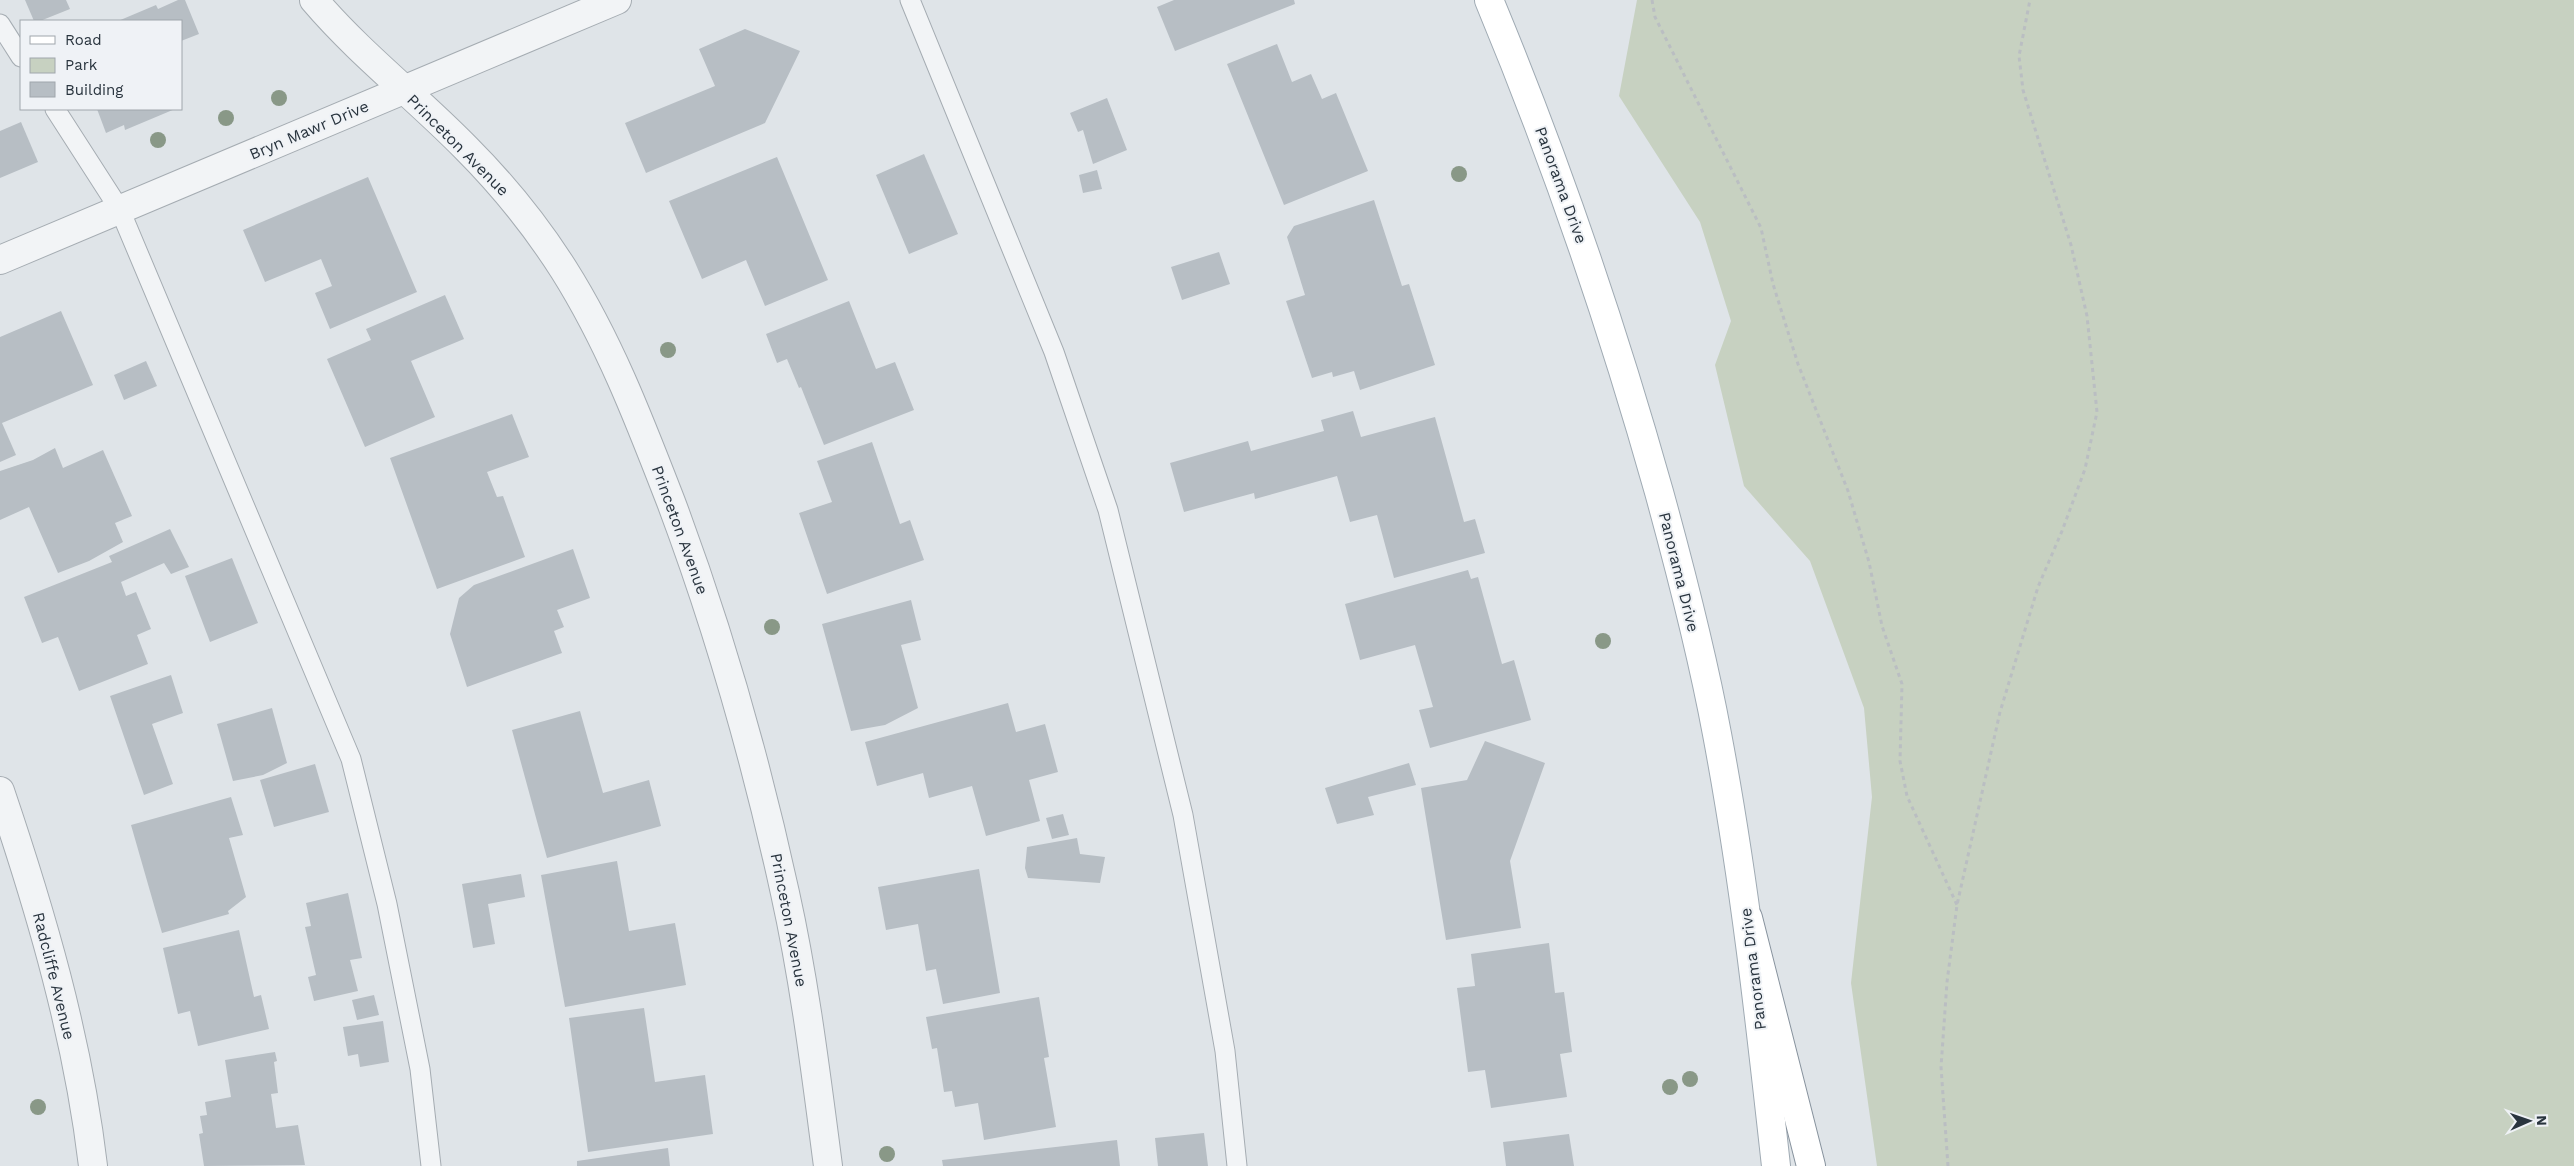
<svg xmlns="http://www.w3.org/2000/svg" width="2574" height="1166" viewBox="0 0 2574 1166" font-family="'Work Sans',sans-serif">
<rect width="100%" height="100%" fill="#dfe4e8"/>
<path fill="#c7d1c1" d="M 1637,0 L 2574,0 L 2574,1166 L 1877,1166 L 1851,983 L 1872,797 L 1864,708 L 1810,561 L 1744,486 L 1715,365 L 1731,321 L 1700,222 L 1619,96 Z"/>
<g fill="#b7bec4">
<path d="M 25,0 L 66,0 L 70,9 L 40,21 L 34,21 Z"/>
<path d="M 178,0 L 185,0 L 199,34 L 181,41 L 181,21 L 118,21 L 156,5 L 158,9 Z"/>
<path d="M 1174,0 L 1294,0 L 1295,4 L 1175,51 L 1157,7 Z"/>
<path d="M 745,29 L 800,51 L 765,123 L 646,173 L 625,123 L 715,86 L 699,49 Z"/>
<path d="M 1277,44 L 1292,82 L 1311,74 L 1322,99 L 1336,93 L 1368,171 L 1284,205 L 1227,64 Z"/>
<path d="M 1107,98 L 1127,150 L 1093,164 L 1083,130 L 1078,132 L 1070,113 Z"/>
<path d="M 97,109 L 175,109 L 125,130 L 124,125 L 106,133 Z"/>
<path d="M 21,122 L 38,162 L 0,178 L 0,131 Z"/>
<path d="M 924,154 L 958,234 L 909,254 L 876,175 Z"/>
<path d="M 777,157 L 828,280 L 765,306 L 746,260 L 702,279 L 669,201 Z"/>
<path d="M 1097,170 L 1102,189 L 1083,193 L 1079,175 Z"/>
<path d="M 368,177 L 417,292 L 330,329 L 315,293 L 332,286 L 321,259 L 265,282 L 243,230 Z"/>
<path d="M 1374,200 L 1402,286 L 1409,284 L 1435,365 L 1360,390 L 1354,371 L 1333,377 L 1332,372 L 1312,378 L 1286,301 L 1305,295 L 1287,237 L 1294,226 Z"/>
<path d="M 1219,252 L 1230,284 L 1182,300 L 1171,267 Z"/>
<path d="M 445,295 L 464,339 L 411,361 L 435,417 L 365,447 L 327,359 L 371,340 L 366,329 Z"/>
<path d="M 849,301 L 876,369 L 895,362 L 914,410 L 824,445 L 801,387 L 799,388 L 787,359 L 777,363 L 766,334 Z"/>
<path d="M 61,311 L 93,385 L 2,423 L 16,455 L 0,462 L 0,337 Z"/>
<path d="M 146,361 L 157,386 L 124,400 L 114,375 Z"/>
<path d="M 1353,411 L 1361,437 L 1435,417 L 1464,522 L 1475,519 L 1485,553 L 1394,578 L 1377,515 L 1350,522 L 1337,476 L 1255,499 L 1254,493 L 1184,512 L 1170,463 L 1248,441 L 1251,451 L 1324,431 L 1321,420 Z"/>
<path d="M 512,414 L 529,457 L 487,472 L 497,497 L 503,496 L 525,557 L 437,589 L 390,458 Z"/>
<path d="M 872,442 L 900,524 L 910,520 L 924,560 L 827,594 L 799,513 L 832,502 L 817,461 Z"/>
<path d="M 55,448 L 63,468 L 103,450 L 132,516 L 115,523 L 123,542 L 89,561 L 58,573 L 29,507 L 0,520 L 0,471 L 33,460 Z"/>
<path d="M 170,529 L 189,567 L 171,574 L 164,563 L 121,582 L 126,596 L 136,592 L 151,629 L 137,635 L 148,664 L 79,691 L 58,637 L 42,643 L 24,597 L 112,562 L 109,556 Z"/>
<path d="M 573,549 L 590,598 L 557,610 L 564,627 L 554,631 L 562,653 L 467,687 L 450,634 L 459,598 L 474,585 Z"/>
<path d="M 232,558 L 258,623 L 210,642 L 185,576 Z"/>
<path d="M 1468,570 L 1471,579 L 1478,577 L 1502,664 L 1514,660 L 1531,720 L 1430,748 L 1419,710 L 1433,707 L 1415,645 L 1360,660 L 1345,604 Z"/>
<path d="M 911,600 L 921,640 L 901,645 L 918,708 L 885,725 L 851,731 L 822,624 Z"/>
<path d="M 171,675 L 183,713 L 152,724 L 173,784 L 144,795 L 110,696 Z"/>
<path d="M 1008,703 L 1016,732 L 1045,724 L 1058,772 L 1029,780 L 1040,821 L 986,836 L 972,786 L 929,798 L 923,773 L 877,786 L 865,742 Z"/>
<path d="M 272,708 L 287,763 L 263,775 L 233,781 L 217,724 Z"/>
<path d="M 580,711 L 603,793 L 649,780 L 661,826 L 547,858 L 512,730 Z"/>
<path d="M 1485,741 L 1545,763 L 1510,861 L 1521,928 L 1446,940 L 1421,788 L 1467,780 Z"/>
<path d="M 1409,763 L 1416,785 L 1368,797 L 1374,815 L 1337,824 L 1325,788 Z"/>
<path d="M 315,764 L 329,812 L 274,827 L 260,780 Z"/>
<path d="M 231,797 L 243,835 L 229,838 L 246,897 L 228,911 L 229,914 L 162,933 L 131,825 Z"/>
<path d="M 1063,814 L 1069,835 L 1052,839 L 1046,818 Z"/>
<path d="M 1077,838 L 1080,854 L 1105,857 L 1100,883 L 1028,878 L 1025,868 L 1027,847 Z"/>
<path d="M 617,861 L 629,931 L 675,923 L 686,985 L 565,1007 L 541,875 Z"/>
<path d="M 979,869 L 1000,993 L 943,1004 L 936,969 L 926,971 L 918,924 L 886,930 L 878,887 Z"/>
<path d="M 521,874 L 525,897 L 488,904 L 495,944 L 473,948 L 462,884 Z"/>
<path d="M 348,893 L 362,958 L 350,960 L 358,991 L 314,1001 L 308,977 L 316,975 L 305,927 L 311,926 L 306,903 Z"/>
<path d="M 239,930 L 254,997 L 261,995 L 269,1029 L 198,1046 L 190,1011 L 178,1014 L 163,948 Z"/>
<path d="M 1549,943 L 1555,993 L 1564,992 L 1572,1052 L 1560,1054 L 1567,1097 L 1491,1108 L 1485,1070 L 1468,1072 L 1457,988 L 1475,986 L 1471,954 Z"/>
<path d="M 374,995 L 379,1015 L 357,1020 L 352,1000 Z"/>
<path d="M 1039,997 L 1049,1057 L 1044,1058 L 1056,1127 L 984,1140 L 978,1103 L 955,1107 L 952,1091 L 944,1092 L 937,1048 L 932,1049 L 926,1017 Z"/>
<path d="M 644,1008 L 655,1082 L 705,1075 L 713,1134 L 588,1152 L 569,1018 Z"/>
<path d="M 383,1021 L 389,1062 L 360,1067 L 358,1054 L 348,1056 L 343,1027 Z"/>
<path d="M 275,1052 L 277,1061 L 274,1062 L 278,1093 L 271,1094 L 276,1128 L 298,1125 L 305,1165 L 204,1166 L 199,1134 L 203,1133 L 200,1116 L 207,1115 L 205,1102 L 231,1097 L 225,1060 Z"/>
<path d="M 1204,1133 L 1208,1166 L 1158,1166 L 1155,1138 Z"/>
<path d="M 1569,1134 L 1574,1166 L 1506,1166 L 1503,1142 Z"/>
<path d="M 1117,1140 L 1120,1166 L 943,1166 L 942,1160 Z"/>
<path d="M 668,1148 L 670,1166 L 577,1166 L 577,1161 Z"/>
</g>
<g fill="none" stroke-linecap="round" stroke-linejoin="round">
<defs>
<g id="lane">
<path d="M 910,0 L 1054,352 L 1108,510 L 1183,815 L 1225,1051 L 1237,1166"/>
<path d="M 0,24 L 21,57"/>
<path d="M 55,109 L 120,210 L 351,759 L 387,904 L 420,1069 L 431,1166"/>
</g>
<g id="street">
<path d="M 314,0 C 360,54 416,97 465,147 C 501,183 536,226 564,270 C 610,343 640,422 671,502 C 719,630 756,760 785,893 C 805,983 816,1075 828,1166"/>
<path d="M 0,260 L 617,0"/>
<path d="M 0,791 C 41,912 78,1038 93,1166"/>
</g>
<path id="primary" d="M 1489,0 C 1556,161 1612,325 1659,492 C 1681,572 1702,653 1717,734 C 1744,877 1760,1021 1776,1166"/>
<path id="highway" d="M 1748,918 L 1811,1166"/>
</defs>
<use href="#lane" stroke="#a5acb2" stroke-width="21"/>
<use href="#street" stroke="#a5acb2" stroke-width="30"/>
<use href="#primary" stroke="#9faab3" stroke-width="30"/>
<use href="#highway" stroke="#88939e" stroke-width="30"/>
<g stroke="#babec2" stroke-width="3" stroke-dasharray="4 4" stroke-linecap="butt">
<path d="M 1652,0 L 1655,17 L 1761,228 L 1773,284 L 1798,364 L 1848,491 L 1869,562 L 1882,626 L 1902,684 L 1900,761 L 1907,796 L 1957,905"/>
<path d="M 1948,1166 L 1941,1067 L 1947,982 L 1957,905 L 2000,712 L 2038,587 L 2062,531 L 2085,469 L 2097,412 L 2087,316 L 2071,245 L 2023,90 L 2019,56 L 2030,0"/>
</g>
<use href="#lane" stroke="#f2f4f6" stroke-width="19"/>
<use href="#street" stroke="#f2f4f6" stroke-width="28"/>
<use href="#primary" stroke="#fff" stroke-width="28"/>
<use href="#highway" stroke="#fff" stroke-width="28"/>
</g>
<g fill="#899887">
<circle cx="279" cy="98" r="8"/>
<circle cx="226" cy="118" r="8"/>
<circle cx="158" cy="140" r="8"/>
<circle cx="1459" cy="174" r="8"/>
<circle cx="668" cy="350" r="8"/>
<circle cx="772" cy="627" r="8"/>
<circle cx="1603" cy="641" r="8"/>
<circle cx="1690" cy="1079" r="8"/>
<circle cx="1670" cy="1087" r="8"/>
<circle cx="38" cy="1107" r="8"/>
<circle cx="887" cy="1154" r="8"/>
</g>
<g text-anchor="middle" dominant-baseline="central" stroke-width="4" stroke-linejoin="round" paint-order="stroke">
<g font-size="16" fill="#29343e" stroke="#eff2f6">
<text transform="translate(309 130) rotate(-23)">Bryn Mawr Drive</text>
<text transform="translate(458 145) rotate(45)">Princeton Avenue</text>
<text transform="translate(1561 185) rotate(70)">Panorama Drive</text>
<text transform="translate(680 530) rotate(70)">Princeton Avenue</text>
<text transform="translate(1679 572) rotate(76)">Panorama Drive</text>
<text transform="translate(789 920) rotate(79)">Princeton Avenue</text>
<text transform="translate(1753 969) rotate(-97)">Panorama Drive</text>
<text transform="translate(54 976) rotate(76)">Radcliffe Avenue</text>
</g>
</g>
<rect x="20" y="20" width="162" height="90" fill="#eff2f6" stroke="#a0a6ac"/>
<rect x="30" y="36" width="25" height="8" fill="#ffffff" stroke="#a0a6ac"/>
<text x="65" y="45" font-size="15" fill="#29343e">Road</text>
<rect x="30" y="58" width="25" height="15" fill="#c7d1c1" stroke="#a0a6ac"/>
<text x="65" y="70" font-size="15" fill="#29343e">Park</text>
<rect x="30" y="82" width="25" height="15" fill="#b7bec4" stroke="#a0a6ac"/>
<text x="65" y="95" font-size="15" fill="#29343e">Building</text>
<g transform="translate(2529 1121) rotate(88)" stroke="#eff2f6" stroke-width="4" paint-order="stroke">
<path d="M0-4L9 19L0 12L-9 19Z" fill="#29343e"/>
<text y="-8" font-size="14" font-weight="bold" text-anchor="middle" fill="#29343e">N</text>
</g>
</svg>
